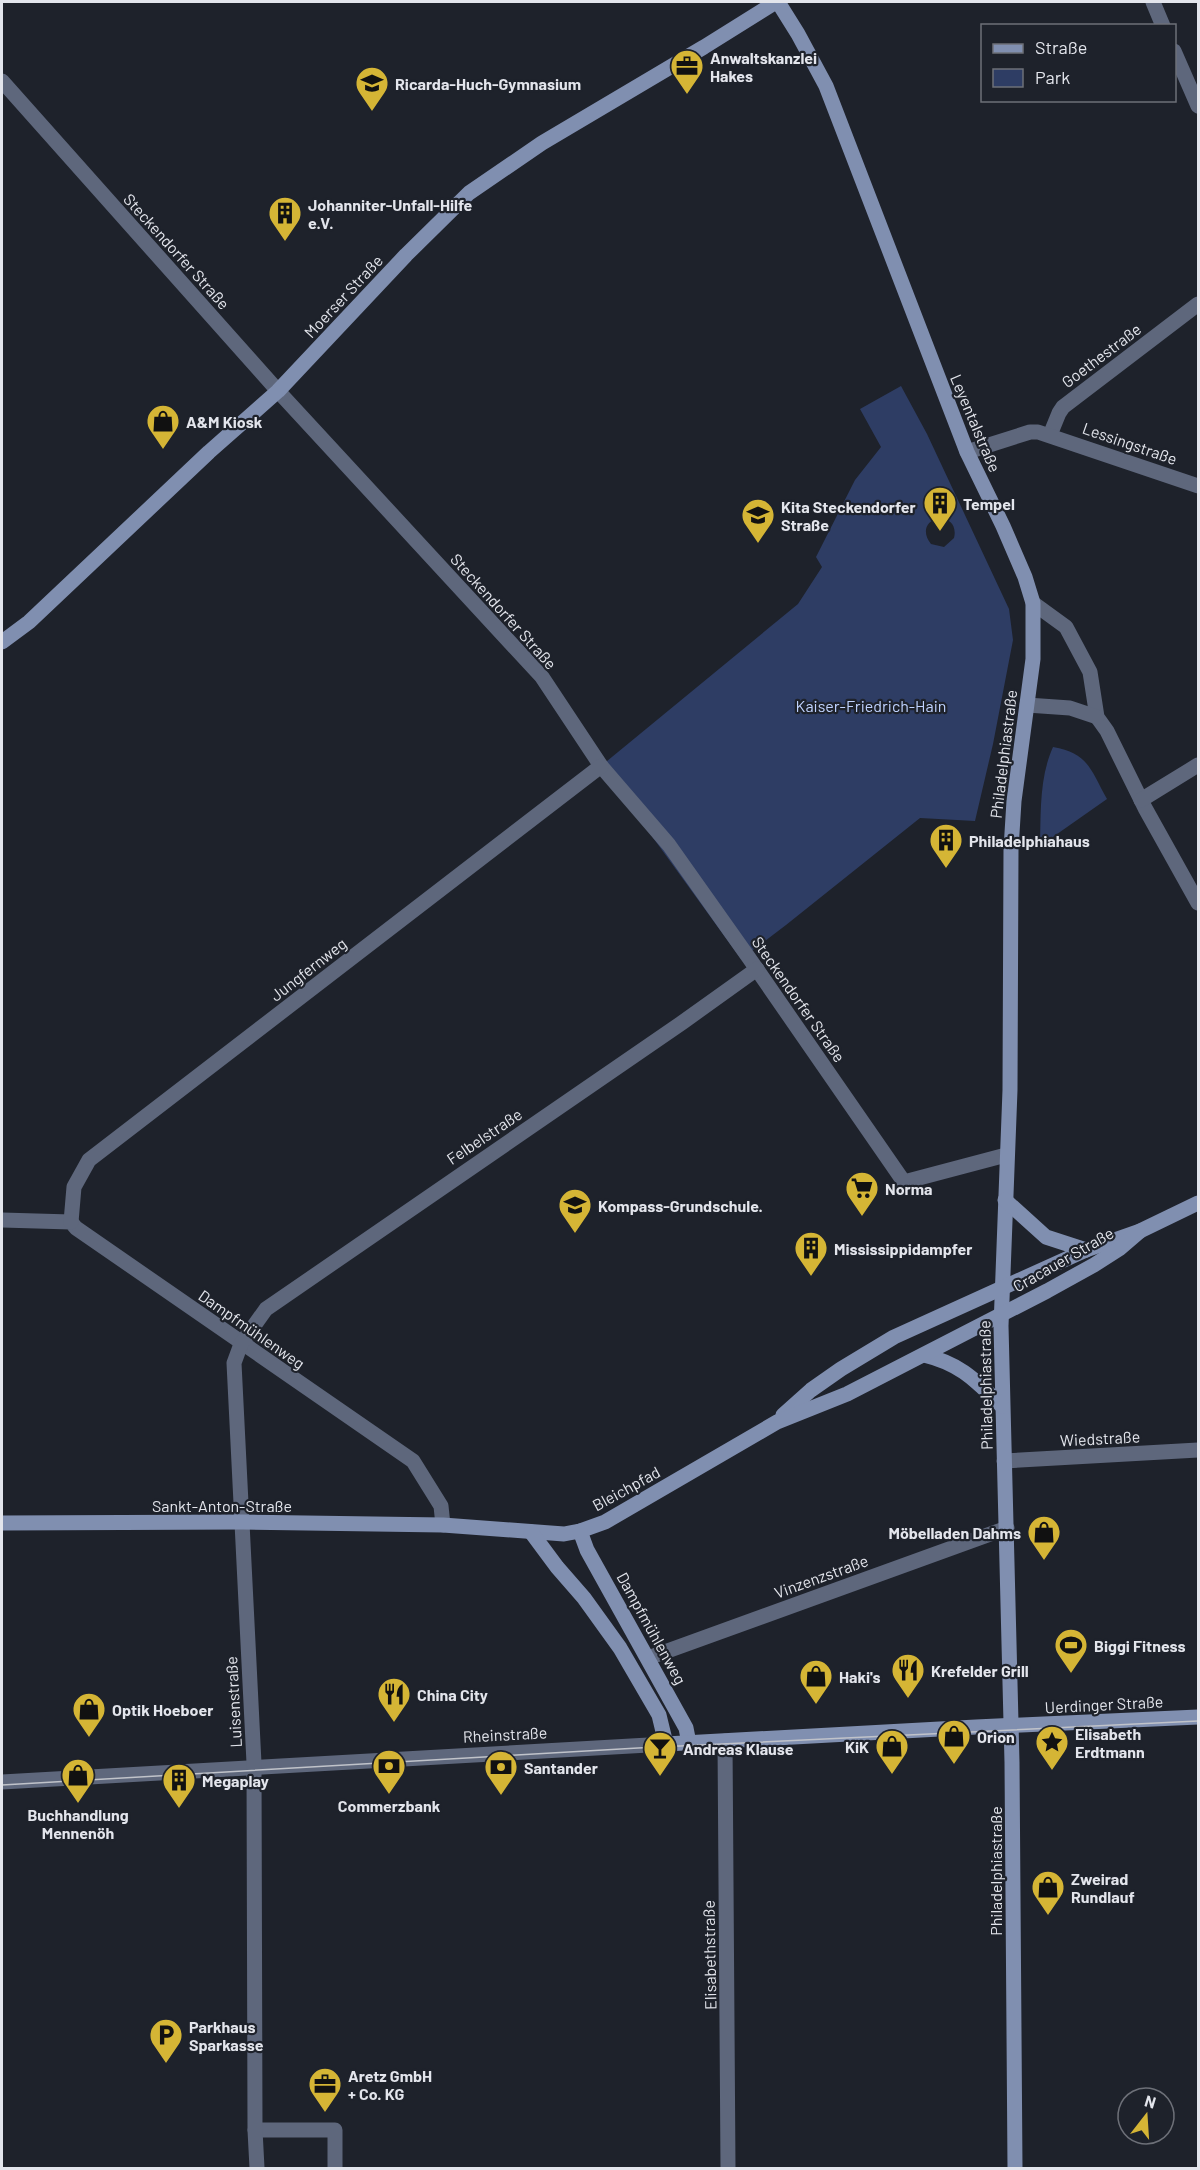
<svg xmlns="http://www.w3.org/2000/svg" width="1200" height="2170" viewBox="0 0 1200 2170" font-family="Barlow,sans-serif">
<rect width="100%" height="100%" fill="#1e222b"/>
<g fill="#2e3d64" fill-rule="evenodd">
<path d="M 901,386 L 927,434 L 1009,609 L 1013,640 L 993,744 L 975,821 L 920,818 L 786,925 L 741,959 L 601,766 L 798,604 L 822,567 L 816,557 L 855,480 L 881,447 L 860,409 ZM 939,518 C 950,518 957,526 954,538 L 944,547 L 931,544 C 922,533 925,521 939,518 Z"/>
<path d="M 1053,747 C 1089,753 1091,771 1107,799 L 1040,846 C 1041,814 1039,778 1053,747 Z"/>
</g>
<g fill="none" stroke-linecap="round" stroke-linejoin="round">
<g stroke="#5e677c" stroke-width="15">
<path d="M 1153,2 L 1163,26"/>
<path d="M 1174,51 L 1198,106"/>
<path d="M 2,81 L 278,391 L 542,677 L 601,766 L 669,845 L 749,958 L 904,1182 L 1006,1155"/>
<path d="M 1050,435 L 1059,413 L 1063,407 L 1198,304"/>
<path d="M 967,452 L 1030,432 L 1038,432 L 1198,486"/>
<path d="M 1033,603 L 1066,627 L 1090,672 L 1097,717 L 1107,731 L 1145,808 L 1198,903"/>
<path d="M 1027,705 L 1070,708 L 1097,717"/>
<path d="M 1141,800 L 1198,765"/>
<path d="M 2,1220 L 71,1222 L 76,1228 L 413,1461 L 441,1506 L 443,1525"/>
<path d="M 71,1222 L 74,1187 L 89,1160 L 601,766"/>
<path d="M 1004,1461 L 1198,1450"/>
<path d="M 648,1658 L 1007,1528"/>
<path d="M 725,1741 L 728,2168"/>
<path d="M 2,1782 L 666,1744"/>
<path d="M 255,2130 L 335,2130 L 335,2168"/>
<path d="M 257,2168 L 255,2130 L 254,1763 L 234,1363 L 241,1344 L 266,1309 L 683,1022 L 757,969"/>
</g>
<g stroke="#808fb0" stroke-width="15">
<path d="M 778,2 L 798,34 L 826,86 L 967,452 L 1003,526 L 1025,577 L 1033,603 L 1033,659 L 1014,801 L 1011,849 L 1010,1090 L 1001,1326 L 1012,1762 L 1015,2168"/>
<path d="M 2,642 L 29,622 L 209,452 L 278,391 L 406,255 L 469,193 L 542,143 L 704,47 L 776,2"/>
<path d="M 1005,1200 L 1046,1237 L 1086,1250"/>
<path d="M 924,1355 C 961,1364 975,1380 1002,1406"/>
<path d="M 783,1415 L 811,1390 L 841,1369 L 894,1337 L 1086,1250 L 1140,1231 L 1198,1203"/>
<path d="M 2,1523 L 243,1522 L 443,1525 L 564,1534 L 580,1531 L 605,1522 L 777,1422 L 847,1394 L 1047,1291 L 1094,1265 L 1119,1249 L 1140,1231"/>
<path d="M 580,1531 L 587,1550 L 686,1728 L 689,1743"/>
<path d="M 531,1532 L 557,1567 L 584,1598 L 620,1648 L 659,1715 L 666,1744 L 976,1727 L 1198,1717"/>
</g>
<path stroke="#c0c3ca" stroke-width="1.5" d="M 2,1785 L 638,1748 L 1198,1721"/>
</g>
<defs>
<symbol id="office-pin" viewBox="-11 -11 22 30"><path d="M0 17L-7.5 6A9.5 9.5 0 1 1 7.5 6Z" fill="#d5b535" stroke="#1e222b"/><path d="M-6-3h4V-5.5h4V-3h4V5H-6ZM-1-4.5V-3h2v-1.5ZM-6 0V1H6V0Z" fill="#111"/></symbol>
<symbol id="school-pin" viewBox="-11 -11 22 30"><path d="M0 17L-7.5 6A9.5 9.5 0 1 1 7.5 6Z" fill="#d5b535" stroke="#1e222b"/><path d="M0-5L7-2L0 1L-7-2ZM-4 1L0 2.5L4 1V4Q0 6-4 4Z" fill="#111"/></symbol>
<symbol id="building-pin" viewBox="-11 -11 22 30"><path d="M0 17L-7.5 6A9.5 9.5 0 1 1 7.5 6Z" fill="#d5b535" stroke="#1e222b"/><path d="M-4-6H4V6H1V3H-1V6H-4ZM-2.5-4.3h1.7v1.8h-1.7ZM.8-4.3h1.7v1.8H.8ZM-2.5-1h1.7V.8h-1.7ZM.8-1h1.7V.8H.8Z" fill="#111"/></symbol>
<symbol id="shop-pin" viewBox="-11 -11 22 30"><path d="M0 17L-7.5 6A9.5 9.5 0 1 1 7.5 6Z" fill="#d5b535" stroke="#1e222b"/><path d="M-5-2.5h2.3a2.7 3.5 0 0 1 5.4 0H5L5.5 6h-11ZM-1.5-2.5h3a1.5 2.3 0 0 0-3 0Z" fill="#111"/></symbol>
<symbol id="supermarket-pin" viewBox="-11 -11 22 30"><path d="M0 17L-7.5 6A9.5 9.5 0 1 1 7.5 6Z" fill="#d5b535" stroke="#1e222b"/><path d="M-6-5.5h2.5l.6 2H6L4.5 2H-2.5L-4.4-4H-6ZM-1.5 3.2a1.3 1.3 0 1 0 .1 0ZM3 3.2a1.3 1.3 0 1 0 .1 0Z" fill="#111"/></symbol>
<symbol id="stadium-pin" viewBox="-11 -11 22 30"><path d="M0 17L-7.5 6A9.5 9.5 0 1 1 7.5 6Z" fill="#d5b535" stroke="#1e222b"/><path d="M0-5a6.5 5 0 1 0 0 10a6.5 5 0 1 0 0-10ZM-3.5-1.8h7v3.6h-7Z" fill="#111"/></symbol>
<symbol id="restaurant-pin" viewBox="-11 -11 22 30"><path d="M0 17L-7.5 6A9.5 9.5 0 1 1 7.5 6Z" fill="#d5b535" stroke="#1e222b"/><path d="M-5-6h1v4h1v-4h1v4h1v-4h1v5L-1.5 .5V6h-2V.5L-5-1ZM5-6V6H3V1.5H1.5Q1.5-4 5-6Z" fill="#111"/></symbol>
<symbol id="sight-pin" viewBox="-11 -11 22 30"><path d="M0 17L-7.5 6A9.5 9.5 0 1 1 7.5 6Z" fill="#d5b535" stroke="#1e222b"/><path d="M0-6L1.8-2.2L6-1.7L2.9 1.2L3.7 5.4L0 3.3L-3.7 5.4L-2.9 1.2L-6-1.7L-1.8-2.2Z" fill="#111"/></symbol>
<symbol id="bar-pin" viewBox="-11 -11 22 30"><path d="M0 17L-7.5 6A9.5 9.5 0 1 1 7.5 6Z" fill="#d5b535" stroke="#1e222b"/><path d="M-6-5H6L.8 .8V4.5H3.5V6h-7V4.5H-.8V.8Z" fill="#111"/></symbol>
<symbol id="bank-pin" viewBox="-11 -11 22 30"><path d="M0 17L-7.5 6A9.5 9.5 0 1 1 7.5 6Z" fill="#d5b535" stroke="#1e222b"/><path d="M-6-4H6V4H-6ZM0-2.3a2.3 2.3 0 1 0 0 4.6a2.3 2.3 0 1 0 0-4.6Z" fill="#111"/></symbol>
<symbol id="parking-pin" viewBox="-11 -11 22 30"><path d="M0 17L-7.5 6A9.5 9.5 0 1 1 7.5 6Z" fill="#d5b535" stroke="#1e222b"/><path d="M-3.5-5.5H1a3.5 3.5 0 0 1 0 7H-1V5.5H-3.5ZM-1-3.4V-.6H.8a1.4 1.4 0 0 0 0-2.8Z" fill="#111"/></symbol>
</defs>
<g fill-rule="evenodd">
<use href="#office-pin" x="668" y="47" width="38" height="52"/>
<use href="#school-pin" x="353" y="64" width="38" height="52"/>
<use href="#building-pin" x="266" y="194" width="38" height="52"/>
<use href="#shop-pin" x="144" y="402" width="38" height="52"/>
<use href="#building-pin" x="921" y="484" width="38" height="52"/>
<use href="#school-pin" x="739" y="496" width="38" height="52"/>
<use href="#building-pin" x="927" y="821" width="38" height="52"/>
<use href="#supermarket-pin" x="843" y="1169" width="38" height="52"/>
<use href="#school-pin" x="556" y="1186" width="38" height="52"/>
<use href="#building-pin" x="792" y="1229" width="38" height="52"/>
<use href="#shop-pin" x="1025" y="1513" width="38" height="52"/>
<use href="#stadium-pin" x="1052" y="1626" width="38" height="52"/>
<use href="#restaurant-pin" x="889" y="1651" width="38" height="52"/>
<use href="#shop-pin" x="797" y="1657" width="38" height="52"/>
<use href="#restaurant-pin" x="375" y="1675" width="38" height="52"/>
<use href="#shop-pin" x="70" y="1690" width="38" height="52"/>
<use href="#shop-pin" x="935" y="1717" width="38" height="52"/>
<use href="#sight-pin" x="1033" y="1723" width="38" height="52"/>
<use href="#shop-pin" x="873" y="1727" width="38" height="52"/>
<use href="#bar-pin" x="641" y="1729" width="38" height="52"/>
<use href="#bank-pin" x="370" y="1747" width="38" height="52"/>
<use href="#bank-pin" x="482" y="1748" width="38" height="52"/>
<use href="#shop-pin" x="59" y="1756" width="38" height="52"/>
<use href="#building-pin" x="160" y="1761" width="38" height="52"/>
<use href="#shop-pin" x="1029" y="1868" width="38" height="52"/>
<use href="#parking-pin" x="147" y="2016" width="38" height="52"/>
<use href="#office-pin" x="306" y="2065" width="38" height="52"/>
</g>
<g text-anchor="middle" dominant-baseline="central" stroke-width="4.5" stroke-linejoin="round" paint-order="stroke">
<g font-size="16" font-weight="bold" fill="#e3e5ec" stroke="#1e222b" text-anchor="start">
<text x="710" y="57">Anwaltskanzlei<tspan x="710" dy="18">Hakes</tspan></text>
<text x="395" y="83">Ricarda-Huch-Gymnasium</text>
<text x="308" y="204">Johanniter-Unfall-Hilfe<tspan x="308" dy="18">e.V.</tspan></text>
<text x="186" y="421">A&amp;M Kiosk</text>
<text x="963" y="503">Tempel</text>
<text x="781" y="506">Kita Steckendorfer<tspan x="781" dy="18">Straße</tspan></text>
<text x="969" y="840">Philadelphiahaus</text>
<text x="885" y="1188">Norma</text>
<text x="598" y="1205">Kompass-Grundschule.</text>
<text x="834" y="1248">Mississippidampfer</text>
<text x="1021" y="1532" text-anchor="end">Möbelladen Dahms</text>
<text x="1094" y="1645">Biggi Fitness</text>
<text x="931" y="1670">Krefelder Grill</text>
<text x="839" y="1676">Haki's</text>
<text x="417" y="1694">China City</text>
<text x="112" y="1709">Optik Hoeboer</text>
<text x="1075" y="1733">Elisabeth<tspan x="1075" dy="18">Erdtmann</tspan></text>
<text x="977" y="1736">Orion</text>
<text x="869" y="1746" text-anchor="end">KiK</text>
<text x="683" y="1748">Andreas Klause</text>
<text x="524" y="1767">Santander</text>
<text x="202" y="1780">Megaplay</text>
<text x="389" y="1805" text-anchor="middle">Commerzbank</text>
<text x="78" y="1814" text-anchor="middle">Buchhandlung<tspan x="78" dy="18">Mennenöh</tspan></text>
<text x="1071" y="1878">Zweirad<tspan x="1071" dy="18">Rundlauf</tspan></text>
<text x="189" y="2026">Parkhaus<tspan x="189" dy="18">Sparkasse</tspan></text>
<text x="348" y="2075">Aretz GmbH<tspan x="348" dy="18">+ Co. KG</tspan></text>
</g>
<g font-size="16" fill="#e3e5ec" stroke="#1e222b">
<text transform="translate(177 251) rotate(48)">Steckendorfer Straße</text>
<text transform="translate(343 296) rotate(-47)">Moerser Straße</text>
<text transform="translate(1101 355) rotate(-37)">Goethestraße</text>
<text transform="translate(976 423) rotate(67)">Leyentalstraße</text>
<text transform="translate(1130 443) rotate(19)">Lessingstraße</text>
<text transform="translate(504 611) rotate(48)">Steckendorfer Straße</text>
<text transform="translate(1003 754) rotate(-83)">Philadelphiastraße</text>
<text transform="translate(308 969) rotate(-38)">Jungfernweg</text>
<text transform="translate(799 999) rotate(55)">Steckendorfer Straße</text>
<text transform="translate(484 1136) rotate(-34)">Felbelstraße</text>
<text transform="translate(1063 1259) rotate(-30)">Cracauer Straße</text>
<text transform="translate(252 1329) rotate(35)">Dampfmühlenweg</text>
<text transform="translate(985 1385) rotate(-91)">Philadelphiastraße</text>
<text transform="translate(1100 1438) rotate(-3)">Wiedstraße</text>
<text transform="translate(626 1488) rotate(-29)">Bleichpfad</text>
<text x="222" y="1505">Sankt-Anton-Straße</text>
<text transform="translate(821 1576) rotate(-20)">Vinzenzstraße</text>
<text transform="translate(652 1628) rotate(61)">Dampfmühlenweg</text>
<text transform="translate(233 1702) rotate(-93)">Luisenstraße</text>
<text transform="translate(1104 1704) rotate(-3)">Uerdinger Straße</text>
<text transform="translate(505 1734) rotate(-3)">Rheinstraße</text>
<text transform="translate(995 1871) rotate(-90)">Philadelphiastraße</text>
<text transform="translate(709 1955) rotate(-91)">Elisabethstraße</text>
</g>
<g font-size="16" fill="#c0d3ff" stroke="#1e222b">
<text x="871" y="705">Kaiser-Friedrich-Hain</text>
</g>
</g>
<rect width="1200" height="2170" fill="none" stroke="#e3e5ec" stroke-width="6"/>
<rect x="981" y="24" width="195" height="78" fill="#1e222b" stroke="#6d7078" stroke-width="1.5"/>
<rect x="993" y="44" width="30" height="9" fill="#808fb0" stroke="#6d7078" stroke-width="1.5"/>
<text x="1035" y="54" font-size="18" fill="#e3e5ec">Straße</text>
<rect x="993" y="69" width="30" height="18" fill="#2e3d64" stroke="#6d7078" stroke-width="1.5"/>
<text x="1035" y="84" font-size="18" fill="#e3e5ec">Park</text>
<g transform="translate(1146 2116) rotate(17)"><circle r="28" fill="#1e222b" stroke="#6d7078" stroke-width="1.5"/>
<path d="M0-4.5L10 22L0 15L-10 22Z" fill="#d5b535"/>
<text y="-9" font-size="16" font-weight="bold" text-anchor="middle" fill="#e3e5ec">N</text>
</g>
</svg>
